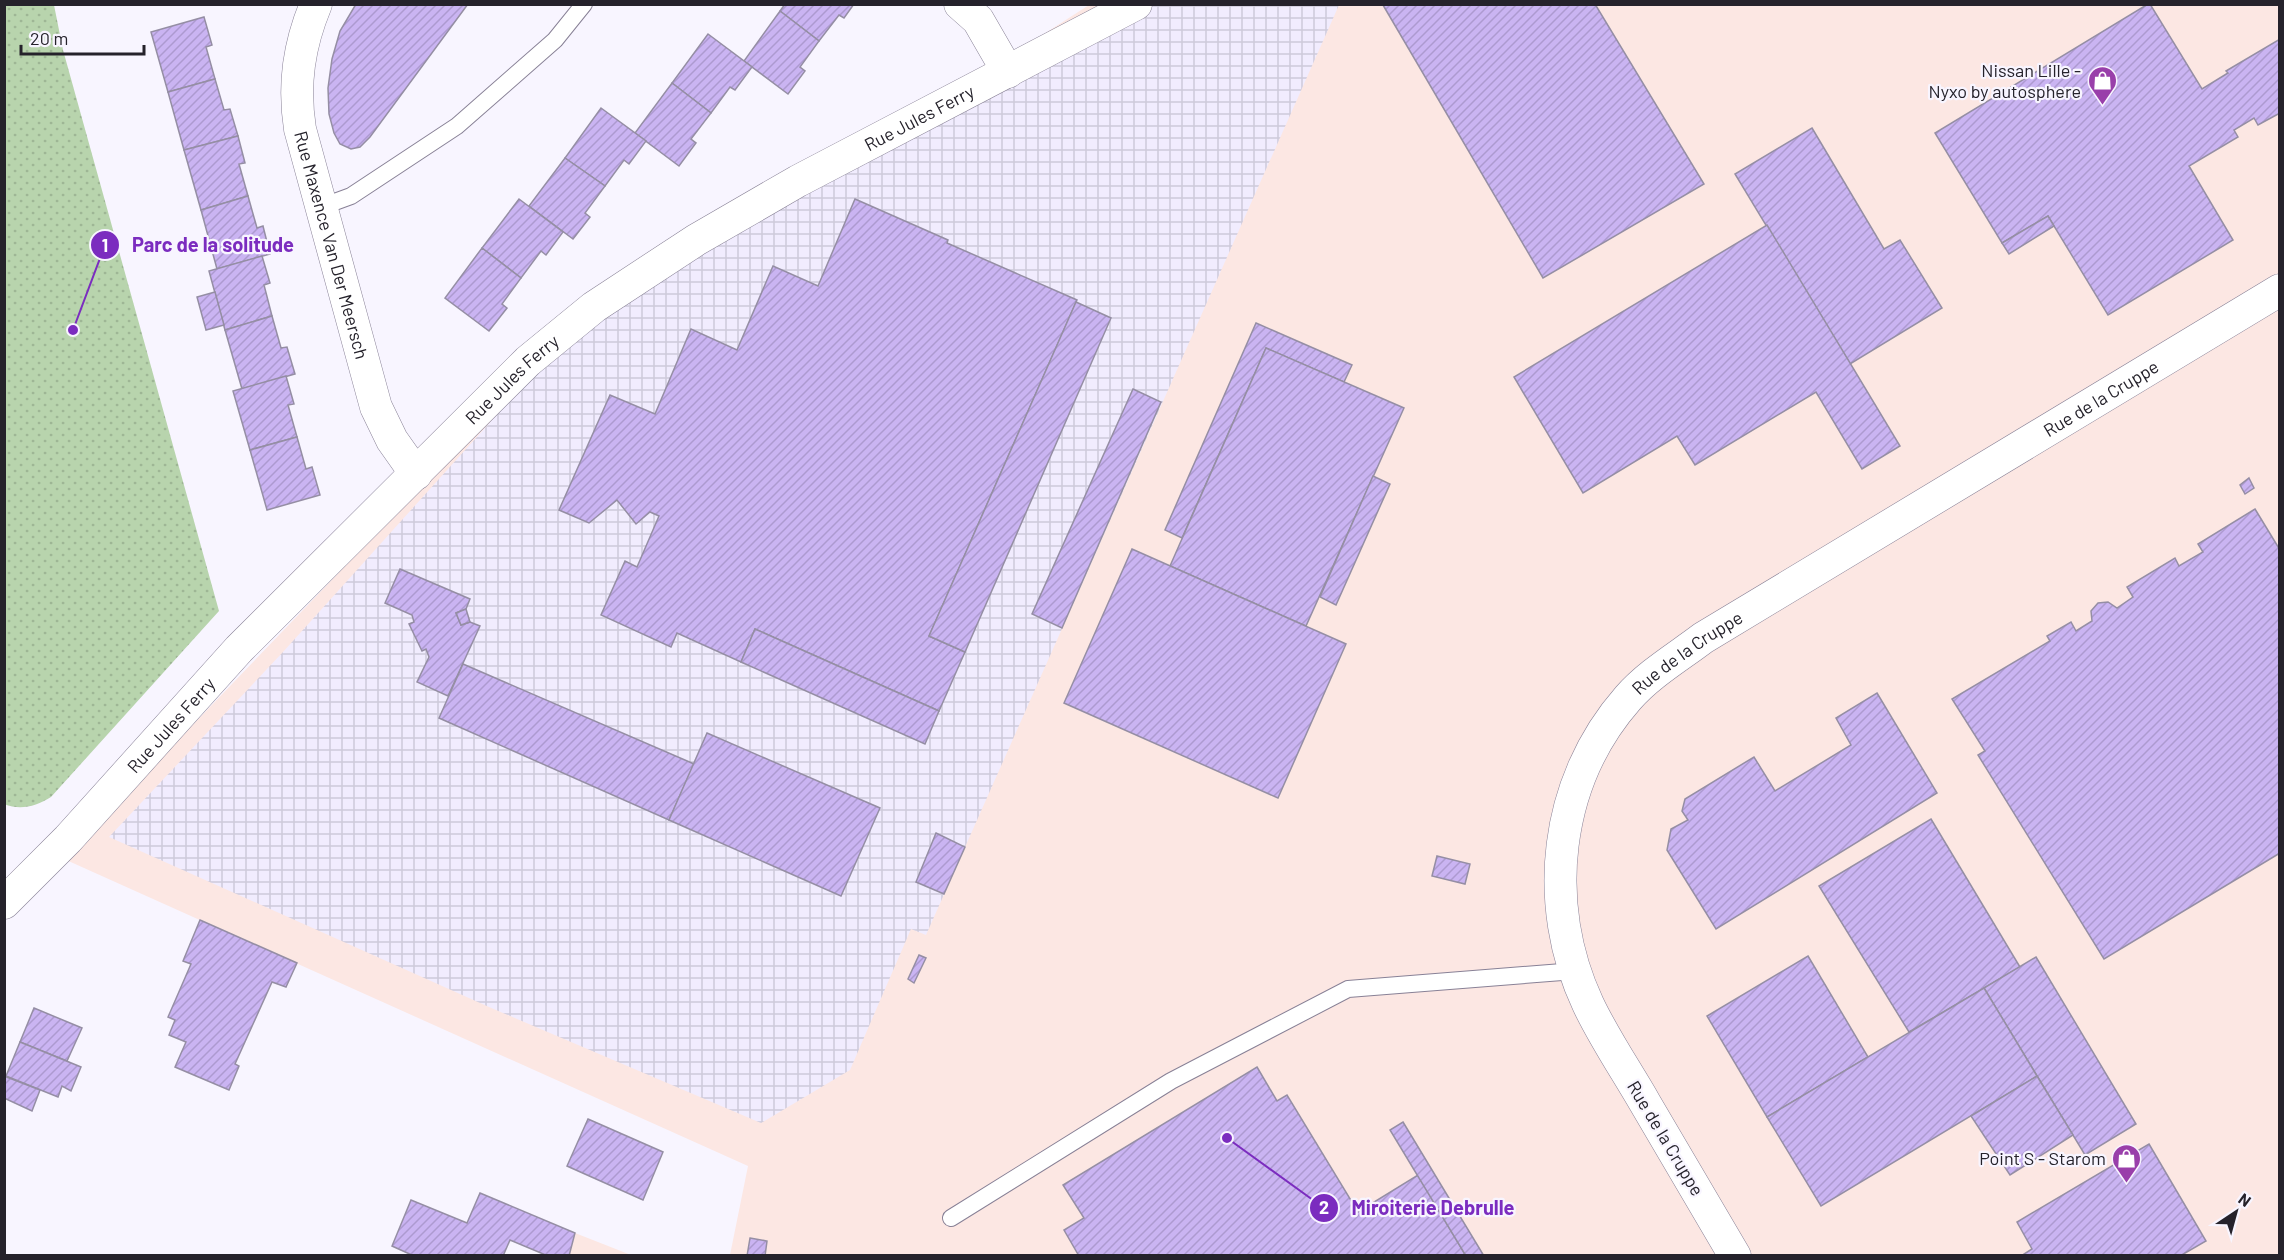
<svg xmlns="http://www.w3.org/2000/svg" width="2284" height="1260" viewBox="0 0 2284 1260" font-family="Barlow,sans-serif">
<defs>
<pattern id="industrial-grid" width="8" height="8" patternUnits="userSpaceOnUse" patternTransform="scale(1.5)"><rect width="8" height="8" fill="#f1ecfe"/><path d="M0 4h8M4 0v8" fill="none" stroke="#cecada"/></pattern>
<pattern id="park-dots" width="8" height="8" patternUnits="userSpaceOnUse" patternTransform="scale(1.5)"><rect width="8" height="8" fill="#b8d4ad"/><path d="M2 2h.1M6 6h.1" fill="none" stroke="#9eb695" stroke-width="1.8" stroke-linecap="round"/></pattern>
<pattern id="building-hatch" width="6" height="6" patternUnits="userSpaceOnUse" patternTransform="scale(1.5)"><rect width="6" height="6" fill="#cab4f2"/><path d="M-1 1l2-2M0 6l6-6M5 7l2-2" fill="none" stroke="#ad9ad0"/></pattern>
</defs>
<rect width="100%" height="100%" fill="#f8f5ff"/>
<g fill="#fce7e3">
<path d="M 1089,5 L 2279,5 L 2279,1255 L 730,1255 L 748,1166 L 64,859 L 594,307 L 1033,41 Z"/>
<path d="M 575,1233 L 631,1255 L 569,1256 Z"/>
</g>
<path fill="url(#industrial-grid)" d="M 1145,5 L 1339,5 L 926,935 L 911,929 L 850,1070 L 761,1123 L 489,1007 L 109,837 L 283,652 L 594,307 Z"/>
<path fill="url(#park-dots)" d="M 4,5 L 54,5 L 63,50 L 219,611 L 51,797 C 36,806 21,811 4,804 Z"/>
<g fill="url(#building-hatch)" stroke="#958ea4" stroke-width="1.5">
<path d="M 356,4 L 468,4 L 370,137 L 360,147 L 351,149 L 340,144 L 334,133 L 329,114 L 328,88 L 332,59 L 340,31 Z"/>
<path d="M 785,4 L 854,4 L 844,18 L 839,15 L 819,41 L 780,11 Z"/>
<path d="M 1384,4 L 1595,4 L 1704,184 L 1543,278 L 1383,5 Z"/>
<path d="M 2148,4 L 2150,4 L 2202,89 L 2228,73 L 2226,71 L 2280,39 L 2280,113 L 2258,125 L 2254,118 L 2234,130 L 2238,137 L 2189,166 L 2233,240 L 2108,315 L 2048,216 L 2002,243 L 1935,133 Z"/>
<path d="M 780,11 L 819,41 L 800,67 L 805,71 L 788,94 L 744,61 Z"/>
<path d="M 204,17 L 212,45 L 206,47 L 215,79 L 168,92 L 151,32 Z"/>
<path d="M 708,34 L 752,67 L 735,90 L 730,87 L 711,113 L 672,83 Z"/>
<path d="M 215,79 L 224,110 L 230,109 L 238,136 L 184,150 L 168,92 Z"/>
<path d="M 672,83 L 711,113 L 691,139 L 696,143 L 679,166 L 635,133 Z"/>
<path d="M 601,108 L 646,141 L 629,164 L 624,160 L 605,186 L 565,158 Z"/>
<path d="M 1812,128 L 1884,249 L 1900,240 L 1942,308 L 1850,364 L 1735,174 Z"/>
<path d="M 238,136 L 245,163 L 239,164 L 248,196 L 201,210 L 184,150 Z"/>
<path d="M 565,158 L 605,186 L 585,213 L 590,217 L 573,239 L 529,206 Z"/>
<path d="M 248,196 L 257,228 L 263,226 L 270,254 L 217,269 L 201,210 Z"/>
<path d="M 519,199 L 563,232 L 546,255 L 541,251 L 521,278 L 482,248 Z"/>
<path d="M 855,199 L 948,240 L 947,243 L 1077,300 L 929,636 L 965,652 L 939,711 L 755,629 L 741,662 L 677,633 L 671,647 L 601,615 L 625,561 L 637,567 L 659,516 L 650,512 L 636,524 L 617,500 L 589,523 L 559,510 L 610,395 L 655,414 L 691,329 L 737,350 L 773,266 L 818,286 Z"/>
<path d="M 2048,216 L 2054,226 L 2009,254 L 2002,243 Z"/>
<path d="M 1767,225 L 1900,446 L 1862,469 L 1816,392 L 1695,465 L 1677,436 L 1583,493 L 1514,377 Z"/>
<path d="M 482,248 L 521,278 L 502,304 L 507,308 L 489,331 L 445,298 Z"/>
<path d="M 262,256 L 270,283 L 264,285 L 272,316 L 225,330 L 209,271 Z"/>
<path d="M 215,292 L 224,325 L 206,330 L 197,297 Z"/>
<path d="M 1076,302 L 1111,318 L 965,652 L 929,636 Z"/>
<path d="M 272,316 L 281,348 L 287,347 L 295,374 L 242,389 L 225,330 Z"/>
<path d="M 1256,323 L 1352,365 L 1344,382 L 1266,348 L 1182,538 L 1165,530 Z"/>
<path d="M 1266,348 L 1404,408 L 1306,626 L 1170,566 Z"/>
<path d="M 286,376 L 294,404 L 288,405 L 297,437 L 250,450 L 233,391 Z"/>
<path d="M 1133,389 L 1161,402 L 1062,628 L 1032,614 Z"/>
<path d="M 297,437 L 306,469 L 312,467 L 320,495 L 267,510 L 250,450 Z"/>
<path d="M 1373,476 L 1390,484 L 1336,605 L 1320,597 Z"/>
<path d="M 2249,478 L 2254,488 L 2245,494 L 2240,485 Z"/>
<path d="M 2255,509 L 2280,550 L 2280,853 L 2104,959 L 1978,755 L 1985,751 L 1952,699 L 2050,641 L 2047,636 L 2071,622 L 2076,631 L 2092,621 L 2091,611 L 2098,603 L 2108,602 L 2117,608 L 2133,597 L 2127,587 L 2175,558 L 2179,566 L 2203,552 L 2198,544 Z"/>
<path d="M 1132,549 L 1346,644 L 1278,798 L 1064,703 Z"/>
<path d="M 400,569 L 470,599 L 466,609 L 456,613 L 461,625 L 470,622 L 480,626 L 448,696 L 417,682 L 429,657 L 426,649 L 422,651 L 409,624 L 414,622 L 412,615 L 385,603 Z"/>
<path d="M 466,609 L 470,622 L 461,625 L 456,613 Z"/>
<path d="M 755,629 L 939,711 L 925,744 L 741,662 Z"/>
<path d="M 463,664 L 694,764 L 669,820 L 439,718 Z"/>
<path d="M 1877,693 L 1937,793 L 1716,929 L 1667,850 L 1671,829 L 1688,820 L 1682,811 L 1685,799 L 1754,757 L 1775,791 L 1851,745 L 1836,718 Z"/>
<path d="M 707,733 L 880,808 L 841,896 L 669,820 Z"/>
<path d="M 1931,819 L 2020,967 L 1909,1032 L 1819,886 Z"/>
<path d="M 936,833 L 965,847 L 944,894 L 916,882 Z"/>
<path d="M 1437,856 L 1470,864 L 1465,884 L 1432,876 Z"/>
<path d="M 200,920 L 297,963 L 286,987 L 272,982 L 235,1064 L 239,1066 L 229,1090 L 175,1067 L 186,1042 L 169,1035 L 175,1020 L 168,1017 L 191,964 L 183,961 Z"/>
<path d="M 919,955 L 926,958 L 914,983 L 908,979 Z"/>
<path d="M 1808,956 L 1868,1057 L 1767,1117 L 1707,1016 Z"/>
<path d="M 2036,957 L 2136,1124 L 2085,1155 L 1984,988 Z"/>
<path d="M 1984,988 L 2037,1076 L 1821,1206 L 1767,1117 Z"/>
<path d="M 34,1008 L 82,1028 L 67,1061 L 20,1042 Z"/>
<path d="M 20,1042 L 81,1067 L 71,1091 L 62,1086 L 58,1097 L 6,1076 Z"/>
<path d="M 1257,1067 L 1277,1101 L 1287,1095 L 1358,1212 L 1418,1175 L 1466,1256 L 1079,1256 L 1064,1230 L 1084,1218 L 1063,1185 Z"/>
<path d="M 4,1076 L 40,1090 L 32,1111 L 4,1098 Z"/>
<path d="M 2037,1076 L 2073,1135 L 2010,1175 L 1971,1116 Z"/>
<path d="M 588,1119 L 663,1152 L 643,1200 L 567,1166 Z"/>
<path d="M 1403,1122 L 1484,1256 L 1466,1256 L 1390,1130 Z"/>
<path d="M 2149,1144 L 2206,1241 L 2180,1256 L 2021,1256 L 2032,1249 L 2017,1222 Z"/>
<path d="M 480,1193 L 575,1233 L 569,1256 L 548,1256 L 510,1240 L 503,1256 L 414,1256 L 392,1246 L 411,1200 L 467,1223 Z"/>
<path d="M 750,1238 L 767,1241 L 765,1256 L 747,1256 Z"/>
</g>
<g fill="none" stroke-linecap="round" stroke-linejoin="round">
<defs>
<g id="service">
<path d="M 321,207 L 351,196 L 457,126 L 555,40 L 584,4"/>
<path d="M 951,1218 L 1171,1081 L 1348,989 L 1575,971"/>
</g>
<g id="minor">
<path id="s1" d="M 316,4 C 299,45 293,84 300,129 L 376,407 L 392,440 L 416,474"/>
<path d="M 960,4 L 978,20 L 1008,72"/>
<path id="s2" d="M 4,903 L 68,839 L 239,649 L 528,361 L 594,307 L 696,240 L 798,181 L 1136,4"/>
<path id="s3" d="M 1735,1256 C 1705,1205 1675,1154 1645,1103 C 1626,1070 1604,1038 1588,1004 C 1541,904 1554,782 1628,698 C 1649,674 1678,657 1703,638 L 2280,290"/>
</g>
</defs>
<use href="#service" stroke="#888196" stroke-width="18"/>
<use href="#minor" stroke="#888196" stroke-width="33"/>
<use href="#service" stroke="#fff" stroke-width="16"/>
<use href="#minor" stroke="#fff" stroke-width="32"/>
</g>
<defs>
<symbol id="shop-pin" viewBox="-11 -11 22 30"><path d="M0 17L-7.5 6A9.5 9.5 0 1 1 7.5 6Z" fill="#993faa" stroke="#f8f5ff"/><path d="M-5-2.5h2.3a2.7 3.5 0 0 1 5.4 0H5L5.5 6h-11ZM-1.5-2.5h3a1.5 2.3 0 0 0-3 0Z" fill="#fff"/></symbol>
</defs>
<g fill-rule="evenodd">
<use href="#shop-pin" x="2086" y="64" width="33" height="45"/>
<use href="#shop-pin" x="2110" y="1142" width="33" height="45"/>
</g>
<g text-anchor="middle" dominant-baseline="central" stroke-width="4.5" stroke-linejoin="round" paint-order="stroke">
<g font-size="18" fill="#25222b" stroke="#f8f5ff" text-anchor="end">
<text x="2081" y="70">Nissan Lille -<tspan x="2081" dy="21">Nyxo by autosphere</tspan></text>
<text x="2106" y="1158">Point S - Starom</text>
</g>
<g font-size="18" fill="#25222b" stroke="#f8f5ff">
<text stroke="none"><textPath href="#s2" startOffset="1216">Rue Jules Ferry</textPath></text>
<text stroke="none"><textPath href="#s1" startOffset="248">Rue Maxence Van Der Meersch</textPath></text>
<text stroke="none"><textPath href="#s2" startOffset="730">Rue Jules Ferry</textPath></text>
<text stroke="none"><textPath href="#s3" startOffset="1179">Rue de la Cruppe</textPath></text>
<text stroke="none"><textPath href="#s3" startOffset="693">Rue de la Cruppe</textPath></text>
<text stroke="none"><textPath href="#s2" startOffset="244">Rue Jules Ferry</textPath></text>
<text transform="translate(1666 1138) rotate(59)">Rue de la Cruppe</text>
</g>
</g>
<path fill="none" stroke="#7b2cbf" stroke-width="2" d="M73 330L105 245M1227 1138L1324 1208"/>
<g fill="#7b2cbf" stroke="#f8f5ff" stroke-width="2">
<circle cx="73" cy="330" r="6"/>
<circle cx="1227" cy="1138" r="6"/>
<circle cx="105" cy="245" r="15"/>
<circle cx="1324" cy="1208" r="15"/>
</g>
<g font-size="18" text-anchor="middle" font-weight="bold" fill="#fff">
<text x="105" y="252">1</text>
<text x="1324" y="1214">2</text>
</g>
<g font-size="20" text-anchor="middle" font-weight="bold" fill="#7b2cbf" stroke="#f8f5ff" stroke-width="4.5" stroke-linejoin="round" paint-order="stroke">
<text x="213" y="252">Parc de la solitude</text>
<text x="1433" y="1215">Miroiterie Debrulle</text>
</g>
<rect width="2284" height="1260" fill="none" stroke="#25222b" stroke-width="12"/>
<g transform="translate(2236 1212) rotate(36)" stroke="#f8f5ff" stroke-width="4.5" paint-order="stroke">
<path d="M0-4.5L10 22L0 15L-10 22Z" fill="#25222b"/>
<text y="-9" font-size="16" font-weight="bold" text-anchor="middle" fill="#25222b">N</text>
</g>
<path d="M21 45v9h123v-9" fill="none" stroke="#25222b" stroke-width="3"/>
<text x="30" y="45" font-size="18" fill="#25222b" stroke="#f8f5ff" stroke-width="4.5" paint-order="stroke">20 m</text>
</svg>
